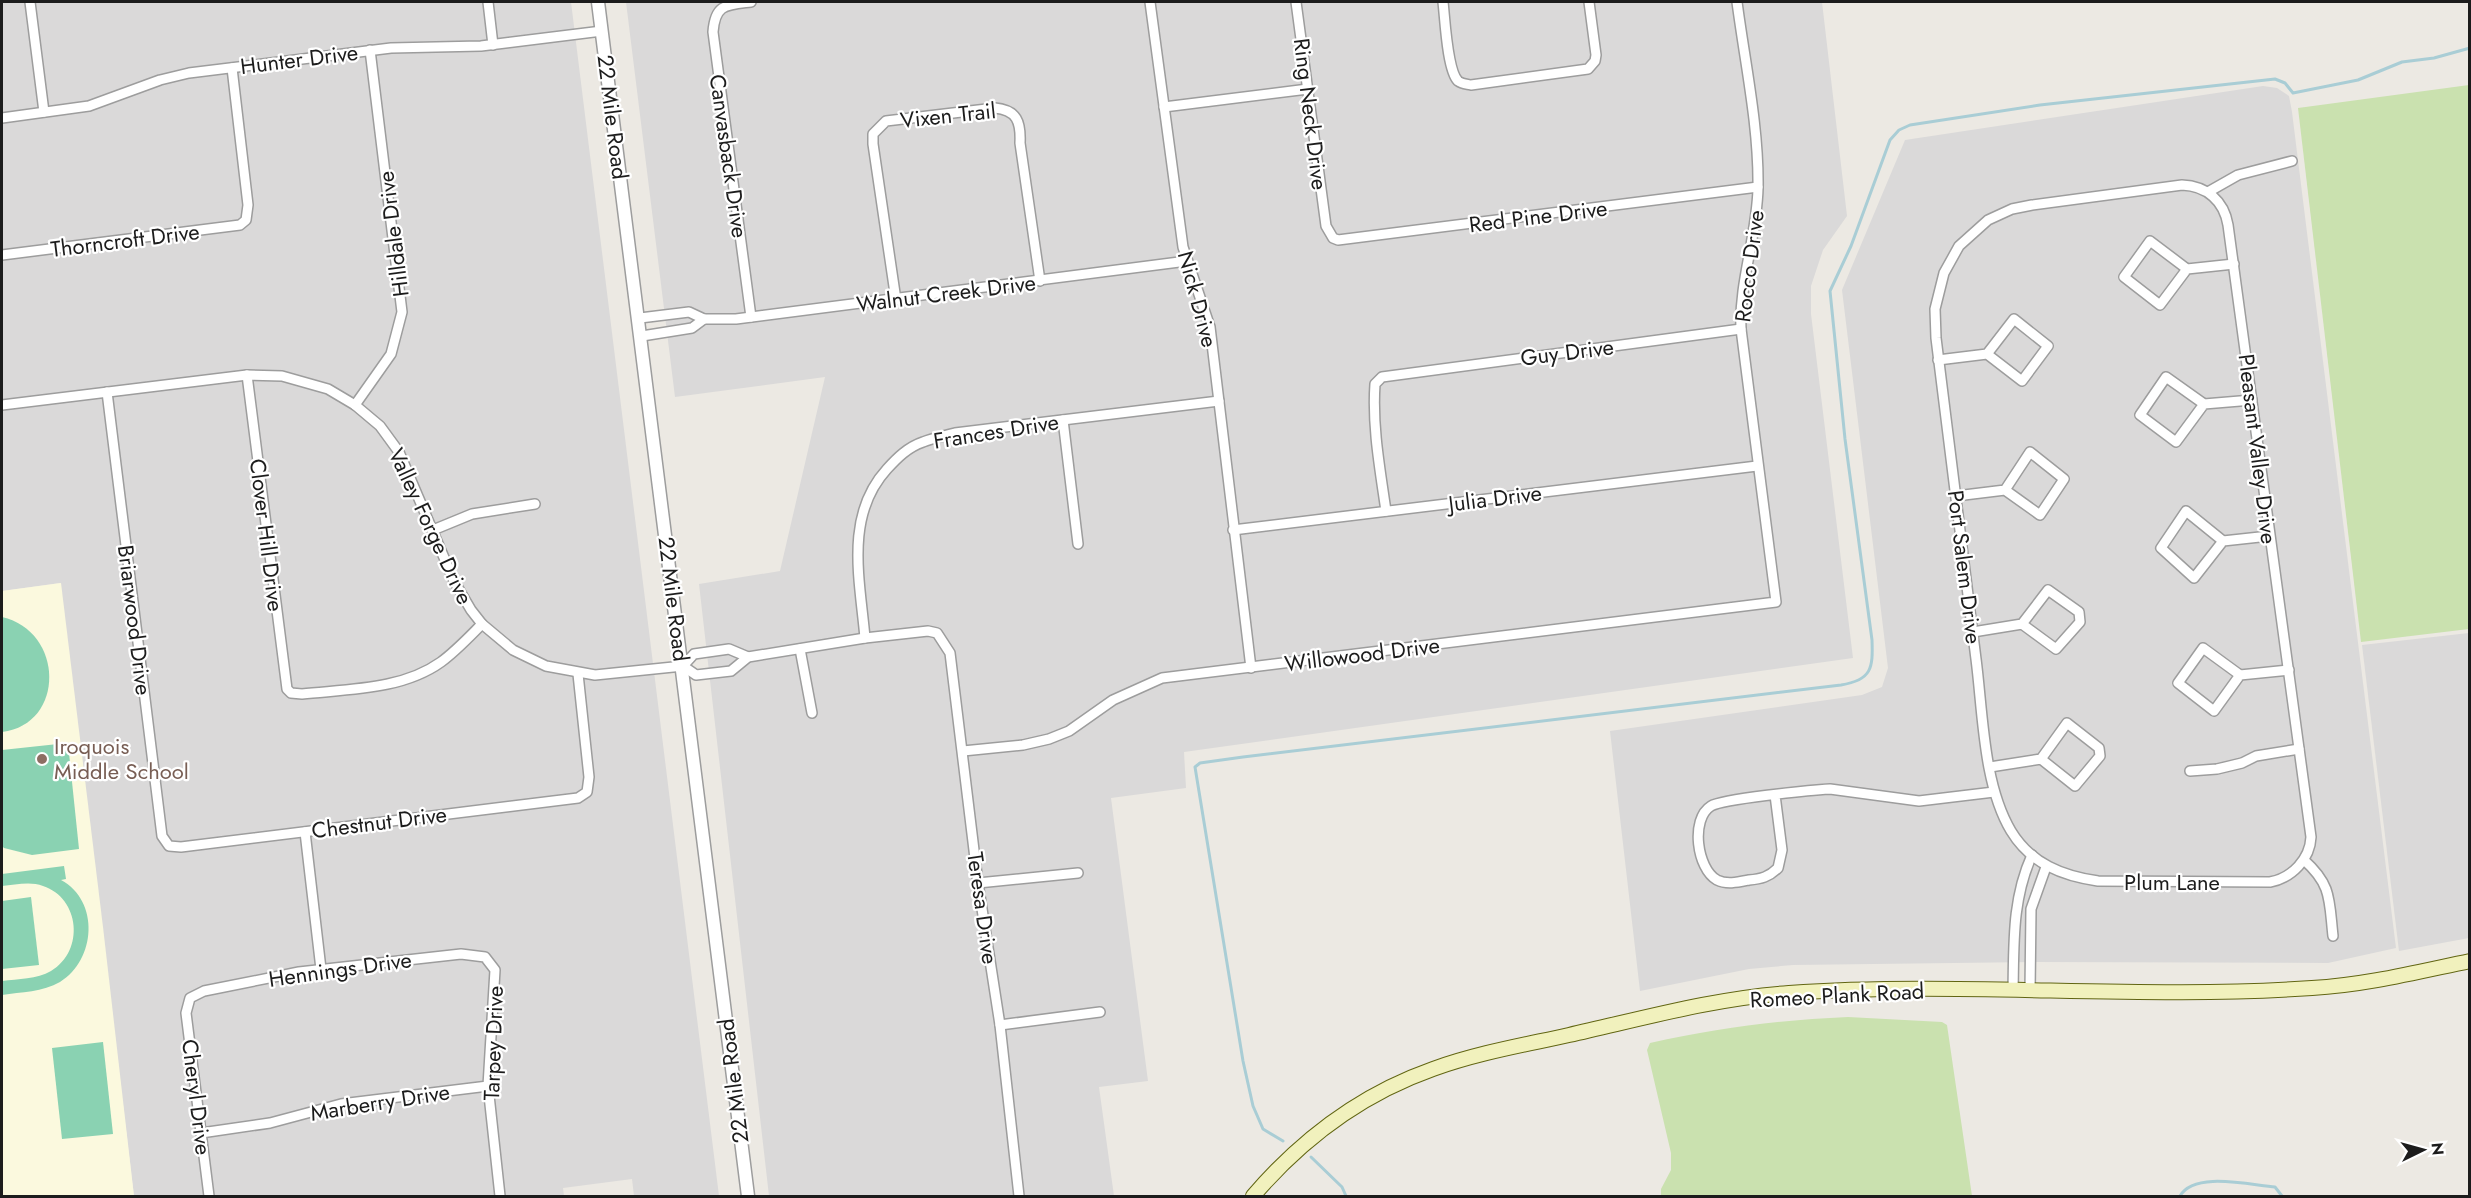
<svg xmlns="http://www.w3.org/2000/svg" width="2471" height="1198" viewBox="0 0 2471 1198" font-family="Jost,sans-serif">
<rect width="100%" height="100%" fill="#ece9e3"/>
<g fill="#dad9d9">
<path d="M 2,2 L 571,2 L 719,1196 L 634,1196 L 632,1179 L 563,1188 L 564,1196 L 134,1196 L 60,583 L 2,591 Z"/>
<path d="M 626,2 L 1822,2 L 1847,216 L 1823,250 L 1811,286 L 1811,314 L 1853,658 L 1184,752 L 1186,788 L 1111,798 L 1148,1081 L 1099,1087 L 1114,1196 L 769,1196 L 699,584 L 780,571 L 825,377 L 675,397 Z"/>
<path d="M 2263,86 L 2277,88 L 2289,96 L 2292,112 L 2396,948 L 2328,963 L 2036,962 L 1793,965 L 1749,969 L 1640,991 L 1610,731 L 1862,695 L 1882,687 L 1888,668 L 1842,290 L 1905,140 Z"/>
<path d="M 2469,633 L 2469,938 L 2399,951 L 2362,645 Z"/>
</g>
<path fill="#fbf9de" d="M 61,583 L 103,927 L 134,1196 L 2,1196 L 2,591 Z"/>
<g fill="#cae1af">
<path d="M 2469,85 L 2469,629 L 2361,642 L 2298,108 Z"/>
<path d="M 1848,1017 L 1942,1022 L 1947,1025 L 1972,1196 L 1661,1196 L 1661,1189 L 1671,1170 L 1671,1153 L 1647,1050 L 1650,1043 C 1719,1028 1777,1020 1848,1017 Z"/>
</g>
<g fill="#8ad2b2">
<path d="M 2,617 C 64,631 66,724 2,732 Z"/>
<path d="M 58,744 L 69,753 L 79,849 L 32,855 L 4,848 L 2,846 L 2,750 Z"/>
<path d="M 64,866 L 66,879 L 61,880 C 100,901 96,960 60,982 C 43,992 21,992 2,995 L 2,981 C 18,979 37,979 51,971 C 85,951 80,898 43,886 C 30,881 15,885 2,886 L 2,874 Z"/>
<path d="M 31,897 L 39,965 L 2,969 L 2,901 Z"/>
<path d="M 103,1042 L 113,1134 L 62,1139 L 52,1048 Z"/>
</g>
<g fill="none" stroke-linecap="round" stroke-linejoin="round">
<g stroke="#a9cdd5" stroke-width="3">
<path d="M 1283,1141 L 1263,1129 L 1253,1106 L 1243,1061 L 1195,767 L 1200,763 L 1243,757 L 1841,685 C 1872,680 1873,668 1872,640 L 1845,439 L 1830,291 L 1851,246 L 1890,140 L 1899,130 L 1910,125 L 2040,105 L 2275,79 L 2285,83 L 2293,93 L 2358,80 L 2402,62 L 2434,58 L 2470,48"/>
<path d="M 1311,1157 L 1342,1187 L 1346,1196"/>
<path d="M 2180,1196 C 2194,1171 2250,1185 2275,1187 L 2282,1196"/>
</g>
<defs>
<g id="minor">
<path d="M 30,2 L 44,112"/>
<path d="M 488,2 L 493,45"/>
<path d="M 1150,2 L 1183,247 L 1210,327 L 1251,668"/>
<path d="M 1296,2 L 1326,226 L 1333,238 L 1338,240 L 1758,187"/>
<path d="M 1443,2 C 1445,18 1447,70 1458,81 C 1462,84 1467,84 1471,85 L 1588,69 L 1595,61 L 1596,55 L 1589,2"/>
<path d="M 1164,107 L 1308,89"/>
<path d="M 2,118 L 89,106 L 160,80 L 189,73 L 391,48 L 481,46 L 602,31"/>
<path d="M 2182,185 C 2207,186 2224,201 2228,225 L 2311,837 C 2310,859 2292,878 2270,882 L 2098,881 C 2063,876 2031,864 2011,831 C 1983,784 1983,713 1976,659 C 1962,552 1950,445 1936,338 L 1935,309 L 1944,273 L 1959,246 L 1988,220 L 2012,209 L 2032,205 Z"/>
<path d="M 2208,192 L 2238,175 L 2292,161"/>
<path d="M 2,255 L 240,225 L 246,220 L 248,205 L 232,68"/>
<path d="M 2187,269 L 2160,305 L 2124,277 L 2150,241 L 2187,269 L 2234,264"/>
<path d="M 896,300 L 873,144 L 873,134 L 886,121 L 995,108 C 1017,110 1021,122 1020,143 L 1040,281"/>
<path d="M 751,317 L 713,32 C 715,4 726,5 751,2"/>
<path d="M 640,318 L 689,312 L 704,319 L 736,319 L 1187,261"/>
<path d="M 642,336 L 692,328 L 704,319"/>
<path d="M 1938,360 L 1987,354 L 2014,319 L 2048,346 L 2022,381 L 1987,354"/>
<path d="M 247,375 L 287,689 L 291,693 L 302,694 C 348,689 402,690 441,662 C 456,651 469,637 482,624"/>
<path d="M 107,392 L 162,836 L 169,846 L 181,847 L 578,798 L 587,792 L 589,777 L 578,674"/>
<path d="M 2204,404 L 2176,442 L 2140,415 L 2166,377 L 2204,404 L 2252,400"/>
<path d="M 2,405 L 247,375 L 282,376 L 328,389 L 355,405 L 380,426 L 399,452 L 454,581 L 471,610 L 482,624 L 513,650 L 546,666 L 595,675 L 683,666 L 696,675 L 731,671 L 748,657 L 865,638 L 928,631 L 937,633 L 950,653 L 978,883 L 1000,1025 L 1019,1196"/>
<path d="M 355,405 L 391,354 L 402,312 L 370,50"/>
<path d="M 1063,420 L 1078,544"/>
<path d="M 1956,496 L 2005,490 L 2030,452 L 2064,479 L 2040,515 L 2005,490"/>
<path d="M 1386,511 C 1380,469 1372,426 1375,384 L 1382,377 L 1741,329"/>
<path d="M 433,530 L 472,514 L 535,504"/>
<path d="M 1233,530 L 1757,466"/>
<path d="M 2223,541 L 2194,578 L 2161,548 L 2186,511 L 2223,541 L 2269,536"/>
<path d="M 1973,632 L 2022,624 L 2048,590 L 2079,612 L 2080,622 L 2056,649 L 2022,624"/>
<path d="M 865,638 C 860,580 844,516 887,469 C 897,458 908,447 923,442 C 933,438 944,436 955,433 L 1219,401"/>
<path d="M 800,649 L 812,713"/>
<path d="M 683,666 L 694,654 L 729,649 L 748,657"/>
<path d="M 2240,675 L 2214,711 L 2178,683 L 2203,648 L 2240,675 L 2289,670"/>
<path d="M 963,751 L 1023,745 L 1049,739 L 1069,731 L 1113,700 L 1162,678 L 1776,602 L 1741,329 C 1739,282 1757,236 1758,188 C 1759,127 1745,63 1737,2"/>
<path d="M 1990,767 L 2041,759 L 2067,723 L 2099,748 L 2100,756 L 2075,786 L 2041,759"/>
<path d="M 2190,771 L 2217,769 L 2242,763 L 2256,756 L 2299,749"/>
<path d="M 1775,795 L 1782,850 L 1778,868 C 1769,877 1761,879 1749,880 C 1739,882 1727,885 1717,880 C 1697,869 1690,819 1711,806 C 1722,799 1811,790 1830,789 L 1919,801 L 1994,792"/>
<path d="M 305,832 L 321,969"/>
<path d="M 2304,860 C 2332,885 2329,900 2333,936"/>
<path d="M 978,883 L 1078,873"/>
<path d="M 2013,991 C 2014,943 2012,899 2032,855"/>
<path d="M 2030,991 L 2031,909 L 2046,867"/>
<path d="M 1000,1025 L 1100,1012"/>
<path d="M 201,1133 L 270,1123 L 341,1104 L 488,1086"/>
<path d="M 209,1196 L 186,1013 L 190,998 L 204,991 L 299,972 L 461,954 L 485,957 L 495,970 L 488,1086 L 500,1196"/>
</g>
<path id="tertiary" d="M 598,2 L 748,1196"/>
<path id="secondary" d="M 1253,1196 C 1301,1140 1362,1094 1433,1069 C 1477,1053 1524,1045 1569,1035 C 1641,1019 1715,998 1789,993 C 1963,981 2138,1000 2312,988 C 2366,985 2417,972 2470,961"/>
</defs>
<use href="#minor" stroke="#9d9d9d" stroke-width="12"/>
<use href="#tertiary" stroke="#9d9d9d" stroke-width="15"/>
<use href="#secondary" stroke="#616512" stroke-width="16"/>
<use href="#minor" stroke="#fff" stroke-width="9"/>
<use href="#tertiary" stroke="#fff" stroke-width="12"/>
<use href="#secondary" stroke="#f1f1bd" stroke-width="14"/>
</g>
<circle fill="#8d6e63" stroke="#fff" stroke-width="2" cx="42" cy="759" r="6"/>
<g text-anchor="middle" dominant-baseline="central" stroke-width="4.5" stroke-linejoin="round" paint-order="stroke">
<g font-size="22" fill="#1c1c1c" stroke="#fff">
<text transform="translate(299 59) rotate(-7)">Hunter Drive</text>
<text transform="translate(1311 114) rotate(83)">Ring Neck Drive</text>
<text transform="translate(948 115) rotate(-6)">Vixen Trail</text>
<text transform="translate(613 117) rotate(83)">22 Mile Road</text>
<text transform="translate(729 156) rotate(82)">Canvasback Drive</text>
<text transform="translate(1538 216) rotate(-7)">Red Pine Drive</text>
<text transform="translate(393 234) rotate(-97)">Hilldale Drive</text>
<text transform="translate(125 240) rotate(-7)">Thorncroft Drive</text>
<text transform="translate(1749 266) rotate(-83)">Rocco Drive</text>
<text transform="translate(946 293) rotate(-7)">Walnut Creek Drive</text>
<text transform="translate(1198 299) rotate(75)">Nick Drive</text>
<text transform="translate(1567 352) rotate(-7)">Guy Drive</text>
<text transform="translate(996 431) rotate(-9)">Frances Drive</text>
<text transform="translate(2258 449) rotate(83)">Pleasant Valley Drive</text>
<text transform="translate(1495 498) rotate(-7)">Julia Drive</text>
<text transform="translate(431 526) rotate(65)">Valley Forge Drive</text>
<text transform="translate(267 535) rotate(83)">Clover Hill Drive</text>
<text transform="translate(1965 567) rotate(83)">Port Salem Drive</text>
<text transform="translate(674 599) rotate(83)">22 Mile Road</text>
<text transform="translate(135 620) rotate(83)">Briarwood Drive</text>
<text transform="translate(1362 654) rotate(-7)">Willowood Drive</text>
<text transform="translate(379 822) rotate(-7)">Chestnut Drive</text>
<text x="2172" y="882">Plum Lane</text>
<text transform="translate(983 908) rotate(82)">Teresa Drive</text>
<text transform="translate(340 969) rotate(-8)">Hennings Drive</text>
<text transform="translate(1837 995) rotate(-3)">Romeo Plank Road</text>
<text transform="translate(493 1043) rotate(-88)">Tarpey Drive</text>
<text transform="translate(733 1081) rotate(-97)">22 Mile Road</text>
<text transform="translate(197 1097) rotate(83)">Cheryl Drive</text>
<text transform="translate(380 1102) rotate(-9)">Marberry Drive</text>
</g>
<g font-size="22" fill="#785e54" stroke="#fff" text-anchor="start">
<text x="54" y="746">Iroquois<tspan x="54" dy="25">Middle School</tspan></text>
</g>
</g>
<rect width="2471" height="1198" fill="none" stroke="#1c1c1c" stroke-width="6"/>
<g transform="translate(2423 1150) rotate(85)" stroke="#ffffff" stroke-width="4.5" paint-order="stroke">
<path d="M0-4.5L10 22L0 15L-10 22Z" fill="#1c1c1c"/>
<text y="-9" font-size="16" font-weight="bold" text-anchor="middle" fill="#1c1c1c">N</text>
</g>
</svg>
